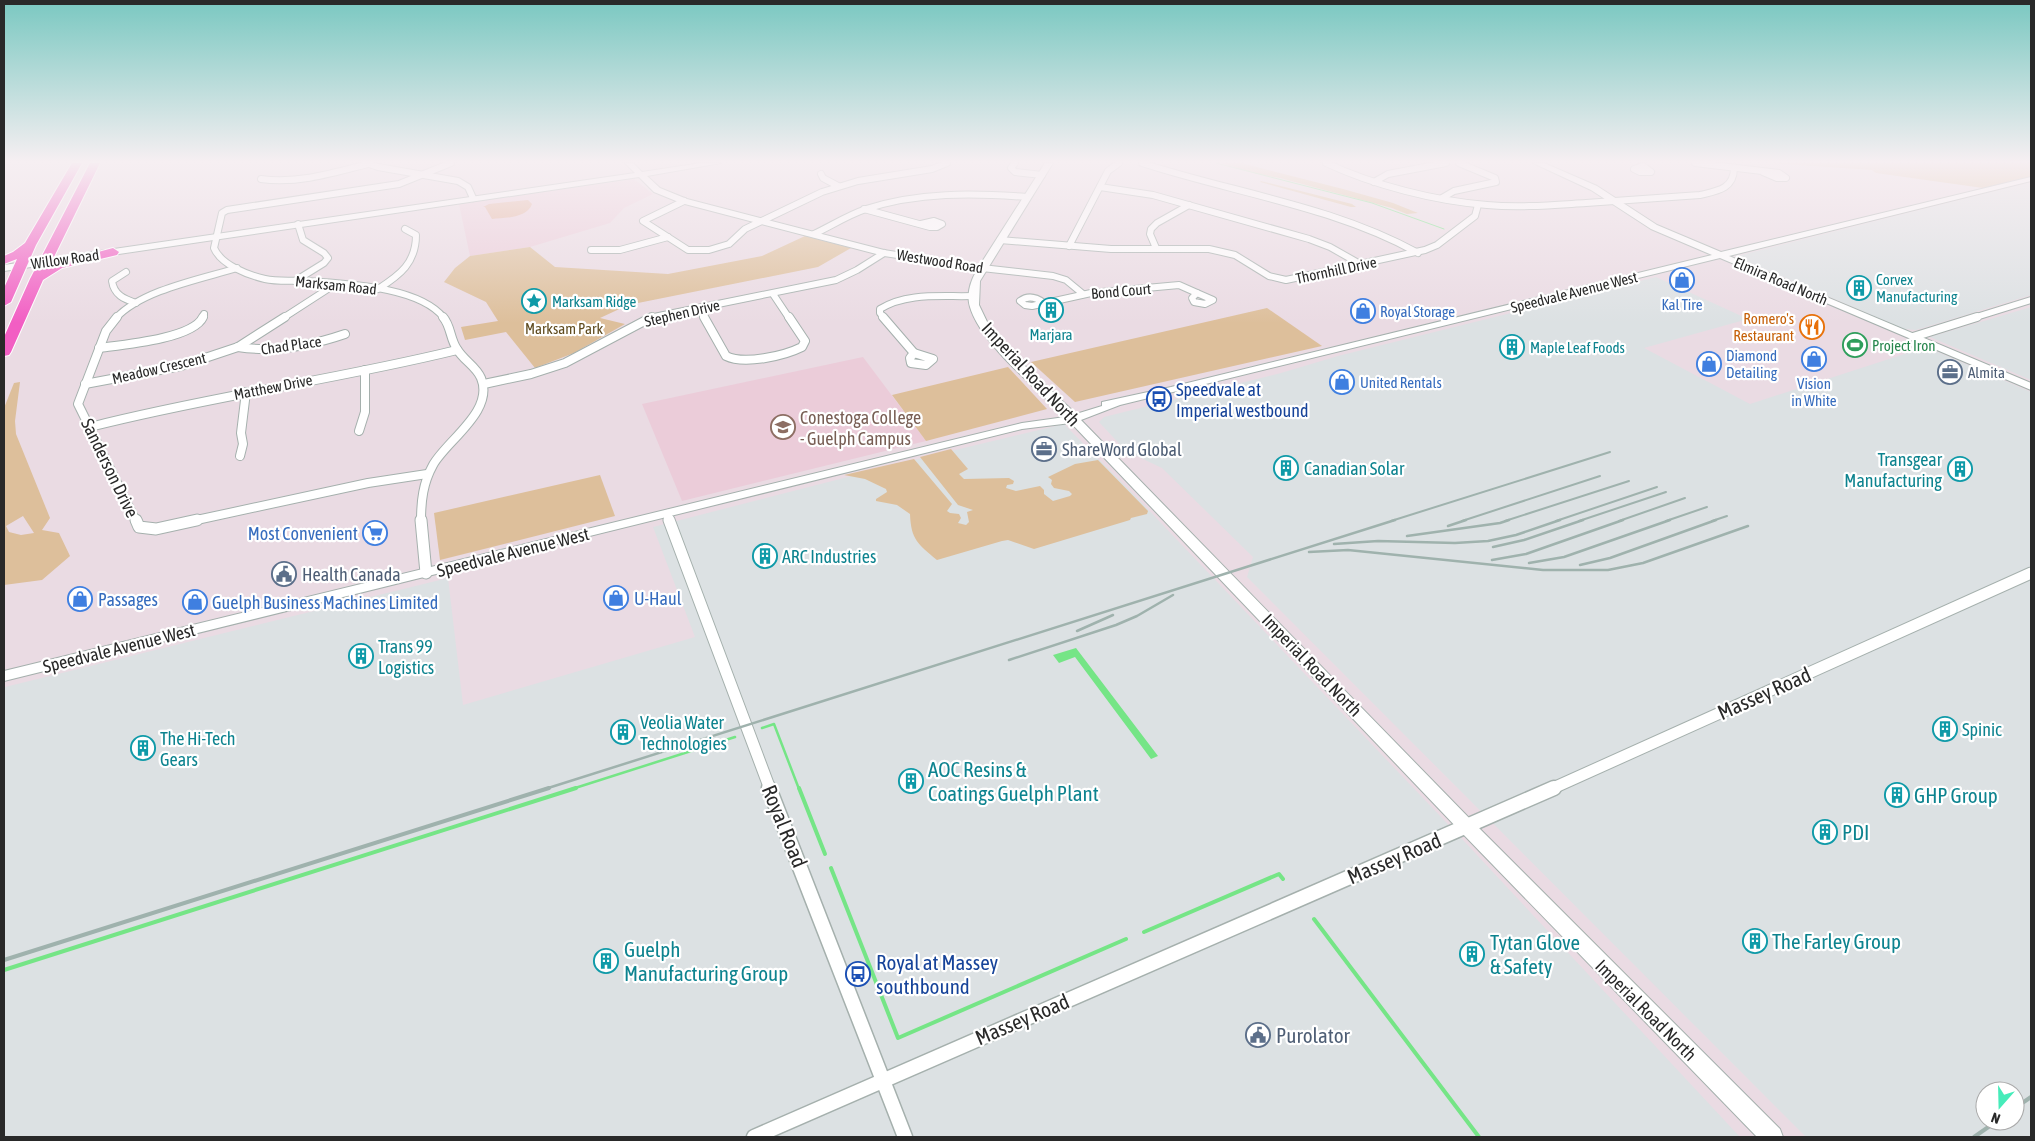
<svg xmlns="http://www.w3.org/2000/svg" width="2035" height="1141" viewBox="0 0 2035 1141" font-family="'Asap Condensed',sans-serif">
<rect width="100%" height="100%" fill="#eadbe3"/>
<g fill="#dce1e3" fill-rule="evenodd">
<path d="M 2027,183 L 2031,184 L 2031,295 L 1916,330 L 1904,329 L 1739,258 L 1741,255 Z"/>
<path d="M 1656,277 L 1748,319 L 1644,348 L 1750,404 L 1926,347 L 2031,392 L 2031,1137 L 1806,1137 L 1247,577 L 1253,557 L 1162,468 L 1126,451 L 1099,422 L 1104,417 L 1281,373 L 1338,356 ZM 1985,1091 L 2015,1091 L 2015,1121 L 1985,1121 Z"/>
<path d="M 2031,307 L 2031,380 L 1930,337 Z"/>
<path d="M 1064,424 L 1141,502 L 1463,840 L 1740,1137 L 4,1137 L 5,687 L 448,578 L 463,705 L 695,637 L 653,527 L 922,458 Z"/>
</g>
<g fill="#ebccd9">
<path d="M 634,179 L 653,194 L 624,208 L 610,223 L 530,247 L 470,256 L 459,204 Z"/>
<path d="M 863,357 L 926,441 L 682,501 L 642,404 Z"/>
</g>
<g fill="#ddbf9b" fill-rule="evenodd">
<path d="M 1221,163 L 1241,163 L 1343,189 L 1393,203 L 1418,213 L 1407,214 L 1392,208 L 1280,178 L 1257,174 Z"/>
<path d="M 1771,163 L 2031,163 L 2031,177 L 1983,188 L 1876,173 L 1872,170 Z"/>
<path d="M 1261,181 L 1352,204 L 1356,207 L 1351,207 L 1260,182 Z"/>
<path d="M 805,236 L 851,248 L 818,267 L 628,305 L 600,318 L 625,324 L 574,353 L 535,368 L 506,332 L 465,340 L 461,327 L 498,321 L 486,302 L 444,282 L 455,268 L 470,256 L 530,247 L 555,267 L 668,274 L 762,256 Z"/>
<path d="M 1267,308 L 1322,346 L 1075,402 L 1031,362 Z"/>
<path d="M 1008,367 L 1047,409 L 926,441 L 892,395 Z"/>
<path d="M 20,382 L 15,421 L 16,434 L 50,518 L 42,530 L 59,533 L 70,556 L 42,580 L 4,585 L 4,408 L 14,383 ZM 23,516 L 34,533 L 21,535 L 9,532 L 6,526 Z"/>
<path d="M 951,449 L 968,469 L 959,474 L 964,479 L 1009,478 L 1014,481 L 1013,484 L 1007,485 L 1006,488 L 1016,491 L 1040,486 L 1044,490 L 1044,494 L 1053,501 L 1070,496 L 1072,494 L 1069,491 L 1054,488 L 1051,484 L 1052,480 L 1048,477 L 1075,464 L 1098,460 L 1148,511 L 1147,514 L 1131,518 L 1130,520 L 1034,549 L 1008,540 L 1002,541 L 937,560 C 918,544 911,540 910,514 L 897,505 L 876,501 L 876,499 L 887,492 L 886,489 L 865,479 L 844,475 L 914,459 L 952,504 L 947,511 L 950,513 L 959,514 L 961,518 L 958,523 L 966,525 L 969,522 L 967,512 L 973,510 L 958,505 L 920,457 Z"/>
<path d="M 600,475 L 615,516 L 440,560 L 434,513 Z"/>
</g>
<path fill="#e3af98" d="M 528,200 L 532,204 C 527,218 505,218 492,219 L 485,207 L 483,207 L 489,204 Z"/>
<path fill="#75e586" d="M 1076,648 L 1158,756 L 1151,759 L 1075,657 L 1059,663 L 1053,655 Z"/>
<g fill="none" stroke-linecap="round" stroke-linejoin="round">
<path stroke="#75e586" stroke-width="1" d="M 1216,163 L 1372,203 L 1444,229"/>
<g stroke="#75e586" stroke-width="2.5">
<path d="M 762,728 L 774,724 L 799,789"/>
<path d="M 572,789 L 735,737"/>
</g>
<g stroke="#75e586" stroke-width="4">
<path d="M 799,788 L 825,854"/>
<path d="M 831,868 L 898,1038 L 1126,939"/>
<path d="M 1314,919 L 1479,1137"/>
<path d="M 1144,932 L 1279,874 L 1283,879"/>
<path d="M 4,970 L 576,788"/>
</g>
<defs>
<g id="street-far3">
<path d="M 366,163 L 378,167 L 458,181 L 468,187 L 473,198"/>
<path d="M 1015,163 L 1011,168 L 1015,172 L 1042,175"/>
<path d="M 1142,163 C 1234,193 1333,206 1418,253"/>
<path d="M 1326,163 C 1373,185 1435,201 1487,205 C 1520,208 1553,205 1586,203 C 1624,200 1662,198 1700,195 C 1717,191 1734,189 1734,168"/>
<path d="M 1695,163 L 1779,173 L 1786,178 L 1777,178 L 1763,172"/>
<path d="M 1643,166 L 1651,172 L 1640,172 L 1634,169 Z"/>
<path d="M 821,174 L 823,178 L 838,186"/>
<path d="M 261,179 C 298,184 333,173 368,164"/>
<path d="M 1374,182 L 1388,174 L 1446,163"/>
<path d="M 1100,187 L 1153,195 L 1309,239 L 1330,247 L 1360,264"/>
<path d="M 1442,198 L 1454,191 L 1496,182 L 1495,178 L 1459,163"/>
<path d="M 684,201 L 643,221 L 688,250 L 709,250 L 729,244 L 745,229 L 822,192 L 858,181 L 932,169 L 947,163"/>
<path d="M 864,209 L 930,227 L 937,227 L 942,224 L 934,221 L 921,224"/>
<path d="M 814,234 C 831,226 848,215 866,209 C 918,192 973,193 1027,197"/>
<path d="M 1000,240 L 1111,249 L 1209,249 L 1235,255 L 1269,276 L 1286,280 L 1425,250 L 1437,245 L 1475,216 L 1478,205"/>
<path d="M 1069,246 L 1108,171 L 1119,163"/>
<path d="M 1156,248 L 1150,234 L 1151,229 L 1157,223 L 1189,205"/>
<path d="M 591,250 L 620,250 L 668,237"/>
<path d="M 982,268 L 1053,276 L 1066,280 L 1083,294"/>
<path d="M 126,272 L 112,281 C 114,295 124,299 136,303"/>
<path d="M 295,281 L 324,263 L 328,258 L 324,253 L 303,240 L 298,224"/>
<path d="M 378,289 C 400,275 416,263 416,235 L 405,229"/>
<path d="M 1197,293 L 1213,300 L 1205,304 L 1194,302 L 1192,298 Z"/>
<path d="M 773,294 L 789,318"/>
<path d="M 1044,303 C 1036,297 1028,295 1020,301 L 1025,305 L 1032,306 L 1091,293 L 1179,285 L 1197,293"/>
<path d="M 699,308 L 705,318"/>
<path d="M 116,318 C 142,290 201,279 237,268"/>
<path d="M 203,318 L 204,314"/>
<path d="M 283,318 L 334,285"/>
<path d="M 444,318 C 419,286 345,284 307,281 C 293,280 278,282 265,279 C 248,275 221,265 214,248 L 222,213 L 227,210 L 399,184 L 451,163"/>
<path d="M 649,318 L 836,280 L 857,270 L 884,253"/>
<path d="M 884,318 L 880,313 L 880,309 C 907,292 942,297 973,296"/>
<path d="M 1973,318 L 2031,300"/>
</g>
<g id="street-far2">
<path d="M 117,317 L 106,331 L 78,404 L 136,521"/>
<path d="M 704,317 L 726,356 C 744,365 784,356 802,347 L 805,341 L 789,317"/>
<path d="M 883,317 L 914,353"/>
<path d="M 1913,337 L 1977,317"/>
<path d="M 238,347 C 275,353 310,346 345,334"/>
<path d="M 99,348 C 121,345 193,339 203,317"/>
<path d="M 914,353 L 933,359 L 926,365 L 911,363 L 910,358 Z"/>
<path d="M 85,384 L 181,366 L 238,347 L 285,317"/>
<path d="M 484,384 L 531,374 L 565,363 L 652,317"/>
<path d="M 90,427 C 211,396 335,380 457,350"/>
<path d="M 359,431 L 365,412 L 365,370"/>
<path d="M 240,456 L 243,444 L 241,433 L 246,392"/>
<path d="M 667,514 L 670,521"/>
<path d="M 192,521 L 368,483 L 427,474"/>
<path d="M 421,521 C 421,501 423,483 433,465 C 446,441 495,411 481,378 C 476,366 463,360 457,349 C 450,339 451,326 443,317"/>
</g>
<g id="street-far1">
<path d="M 136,520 L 139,527 L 156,529 L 197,520"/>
<path d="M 421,520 L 426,573"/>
<path d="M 669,520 L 770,789"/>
<path d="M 1551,789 L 2031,573"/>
</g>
<g id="street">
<path d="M 769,788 L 905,1137"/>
<path d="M 754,1137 L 1554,788"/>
</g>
<path id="secondary" d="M 625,163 L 633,163 L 642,172 L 701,163 L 721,163 L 647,176 L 660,188 L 687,199 L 884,250 L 980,265 L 1045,163 L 1053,163 L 980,281 L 979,305 L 990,328 L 1024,365 L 1076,414 L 1102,406 L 1102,402 L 1171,387 L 1712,255 L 1651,229 L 1591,190 L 1533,163 L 1544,163 L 1597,186 L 1657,225 L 1721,252 L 2031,177 L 2031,181 L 1729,256 L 2031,383 L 2031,390 L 1720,258 L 1120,405 L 1081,420 L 1473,822 L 1780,1129 L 1783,1137 L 1757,1137 L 1461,832 L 1071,423 L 1022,429 L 4,681 L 4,671 L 1022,423 L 1065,417 C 1037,389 981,344 970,307 C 966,294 971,280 977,270 L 884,256 L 681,203 L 654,192 L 639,177 L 4,271 L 4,265 L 635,173 Z"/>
<g id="highway">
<path d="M 72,163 L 82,163 L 36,245 L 11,302 L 4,306 L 4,288 L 17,259 L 4,264 L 4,256 L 13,252 L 25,243 Z"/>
<path d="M 90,163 L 100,163 L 50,265 L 113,248 L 119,252 L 117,255 L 62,268 L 43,280 L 11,352 L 9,355 L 4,356 L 4,337 L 30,279 Z"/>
</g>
</defs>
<use href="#street-far3" stroke="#a5b0ad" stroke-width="8"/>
<use href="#street-far2" stroke="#a5b0ad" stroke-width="10"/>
<use href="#street-far1" stroke="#a5b0ad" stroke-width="13"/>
<use href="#street" stroke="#a5b0ad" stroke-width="17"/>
<use href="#secondary" stroke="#a5b0ad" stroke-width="2"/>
<use href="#highway" stroke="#fff" stroke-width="2"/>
<use href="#street-far3" stroke="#fff" stroke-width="6"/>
<use href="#street-far2" stroke="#fff" stroke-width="8"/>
<use href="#street-far1" stroke="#fff" stroke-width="11"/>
<use href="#street" stroke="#fff" stroke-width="14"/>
<use href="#secondary" fill="#fff" fill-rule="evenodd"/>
<use href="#highway" fill="#f25ec3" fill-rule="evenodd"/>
<g stroke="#9fb2ad" stroke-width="2">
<path d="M 1391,521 L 1610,452"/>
<path d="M 1462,521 L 1600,476"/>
<path d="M 1505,521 L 1629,481"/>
<path d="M 1556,521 L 1657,487"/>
<path d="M 1579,521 L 1666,492"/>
<path d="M 1619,521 L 1685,498"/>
<path d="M 1666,521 L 1707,507"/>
<path d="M 1712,521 L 1727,516"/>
</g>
<g stroke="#9fb2ad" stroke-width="2.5">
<path d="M 1448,526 L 1466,520"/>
<path d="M 1407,536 L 1500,523 L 1509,520"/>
<path d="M 1334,544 L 1378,541 L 1455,543 L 1488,541 L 1516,535 L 1560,520"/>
<path d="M 1493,547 L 1524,540 L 1583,520"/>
<path d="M 1309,552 L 1348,550 L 1543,570 L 1608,570 L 1643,563 L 1748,526"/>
<path d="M 1492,560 L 1526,554 L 1623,520"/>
<path d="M 1529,563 L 1564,557 L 1670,520"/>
<path d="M 1580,565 L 1610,558 L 1716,520"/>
<path d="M 1077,631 L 1113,615"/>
<path d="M 1009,660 L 1116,625 L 1137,616 L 1173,595"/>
<path d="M 545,789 L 1395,520"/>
</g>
<g stroke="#9fb2ad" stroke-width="4">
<path d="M 4,960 L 549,788"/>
<path d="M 2015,1108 L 2031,1097"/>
<path d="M 1974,1137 L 1997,1121"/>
</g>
</g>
<linearGradient id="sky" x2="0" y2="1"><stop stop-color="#7ac8c1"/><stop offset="0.5" stop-color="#f6eff2"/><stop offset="1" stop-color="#f6eff2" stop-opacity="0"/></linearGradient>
<rect width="2035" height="323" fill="url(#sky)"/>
<defs>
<symbol id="shop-ring" viewBox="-11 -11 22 22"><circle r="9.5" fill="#fff" stroke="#3f7fe0" stroke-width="1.5"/><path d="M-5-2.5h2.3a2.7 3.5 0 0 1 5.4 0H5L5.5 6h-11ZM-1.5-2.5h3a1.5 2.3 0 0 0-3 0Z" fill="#3f7fe0"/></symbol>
<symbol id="building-ring" viewBox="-11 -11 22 22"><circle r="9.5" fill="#fff" stroke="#0f9aa8" stroke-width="1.5"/><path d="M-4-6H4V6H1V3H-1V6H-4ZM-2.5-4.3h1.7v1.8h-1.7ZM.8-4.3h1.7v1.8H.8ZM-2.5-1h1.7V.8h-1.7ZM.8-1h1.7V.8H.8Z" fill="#0f9aa8"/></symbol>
<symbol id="sight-ring" viewBox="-11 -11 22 22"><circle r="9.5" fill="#fff" stroke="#0f9aa8" stroke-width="1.5"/><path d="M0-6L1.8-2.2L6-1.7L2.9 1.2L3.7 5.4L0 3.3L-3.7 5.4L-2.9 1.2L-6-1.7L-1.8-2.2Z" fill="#0f9aa8"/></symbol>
<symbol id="restaurant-ring" viewBox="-11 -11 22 22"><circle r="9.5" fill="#fff" stroke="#e8710a" stroke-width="1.5"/><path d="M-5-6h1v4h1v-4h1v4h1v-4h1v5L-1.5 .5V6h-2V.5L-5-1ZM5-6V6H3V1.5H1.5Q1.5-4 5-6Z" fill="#e8710a"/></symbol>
<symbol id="stadium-ring" viewBox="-11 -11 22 22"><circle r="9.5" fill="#fff" stroke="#2e9e5b" stroke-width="1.5"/><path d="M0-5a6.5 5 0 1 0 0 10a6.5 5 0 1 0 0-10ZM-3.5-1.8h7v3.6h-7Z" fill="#2e9e5b"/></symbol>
<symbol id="office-ring" viewBox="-11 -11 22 22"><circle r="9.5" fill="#fff" stroke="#5c6f8a" stroke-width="1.5"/><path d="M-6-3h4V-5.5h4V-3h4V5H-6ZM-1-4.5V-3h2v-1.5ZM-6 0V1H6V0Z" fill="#5c6f8a"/></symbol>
<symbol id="bus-ring" viewBox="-11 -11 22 22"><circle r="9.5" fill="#fff" stroke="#1a4fb4" stroke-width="1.5"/><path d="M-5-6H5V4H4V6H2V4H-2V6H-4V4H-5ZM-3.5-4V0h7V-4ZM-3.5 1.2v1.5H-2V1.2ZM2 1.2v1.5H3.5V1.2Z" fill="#1a4fb4"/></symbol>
<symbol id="university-ring" viewBox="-11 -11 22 22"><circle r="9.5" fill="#fff" stroke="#8d6e63" stroke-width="1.5"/><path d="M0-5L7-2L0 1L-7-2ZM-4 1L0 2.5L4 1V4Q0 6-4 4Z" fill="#8d6e63"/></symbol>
<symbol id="supermarket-ring" viewBox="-11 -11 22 22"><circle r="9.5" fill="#fff" stroke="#3f7fe0" stroke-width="1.5"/><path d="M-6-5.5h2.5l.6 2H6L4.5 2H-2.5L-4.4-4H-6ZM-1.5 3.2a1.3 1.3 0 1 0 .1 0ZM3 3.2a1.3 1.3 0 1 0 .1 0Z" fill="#3f7fe0"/></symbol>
<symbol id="civic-ring" viewBox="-11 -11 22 22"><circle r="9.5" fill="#fff" stroke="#5c6f8a" stroke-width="1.5"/><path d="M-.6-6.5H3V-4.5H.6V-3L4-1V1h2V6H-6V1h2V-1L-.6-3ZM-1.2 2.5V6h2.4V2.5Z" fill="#5c6f8a"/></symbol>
</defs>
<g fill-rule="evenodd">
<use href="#shop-ring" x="1668" y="266" width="28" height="28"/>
<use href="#building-ring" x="1845" y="274" width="28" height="28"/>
<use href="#sight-ring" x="520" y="287" width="28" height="28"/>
<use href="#building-ring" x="1037" y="296" width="28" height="28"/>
<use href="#shop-ring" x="1349" y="297" width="28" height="28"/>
<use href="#restaurant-ring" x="1798" y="313" width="28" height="28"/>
<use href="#stadium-ring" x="1841" y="331" width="28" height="28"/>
<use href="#building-ring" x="1498" y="333" width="28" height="28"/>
<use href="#shop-ring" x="1800" y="345" width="28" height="28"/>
<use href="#shop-ring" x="1695" y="350" width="28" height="28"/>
<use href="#office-ring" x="1936" y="358" width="28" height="28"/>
<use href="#shop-ring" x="1328" y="368" width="28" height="28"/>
<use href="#bus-ring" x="1145" y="385" width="28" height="28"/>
<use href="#university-ring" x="769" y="413" width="28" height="28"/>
<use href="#office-ring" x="1030" y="435" width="28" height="28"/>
<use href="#building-ring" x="1272" y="454" width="28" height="28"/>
<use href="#building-ring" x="1946" y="455" width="28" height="28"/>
<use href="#supermarket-ring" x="361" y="519" width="28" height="28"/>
<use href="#building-ring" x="751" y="542" width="28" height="28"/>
<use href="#civic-ring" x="270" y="560" width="28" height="28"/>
<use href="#shop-ring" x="602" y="584" width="28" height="28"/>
<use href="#shop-ring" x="66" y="585" width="28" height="28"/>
<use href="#shop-ring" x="181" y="588" width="28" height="28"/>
<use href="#building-ring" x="347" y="642" width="28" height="28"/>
<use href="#building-ring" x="1931" y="715" width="28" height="28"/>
<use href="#building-ring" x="609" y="718" width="28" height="28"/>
<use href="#building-ring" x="129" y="734" width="28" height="28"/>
<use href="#building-ring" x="897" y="767" width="28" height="28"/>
<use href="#building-ring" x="1883" y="781" width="28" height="28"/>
<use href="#building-ring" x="1811" y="818" width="28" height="28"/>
<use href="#building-ring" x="1741" y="927" width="28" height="28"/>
<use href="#building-ring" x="1458" y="940" width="28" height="28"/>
<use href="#building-ring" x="592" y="947" width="28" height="28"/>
<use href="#bus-ring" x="844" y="960" width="28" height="28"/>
<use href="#civic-ring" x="1244" y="1021" width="28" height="28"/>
</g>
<g text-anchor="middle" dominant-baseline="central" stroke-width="4.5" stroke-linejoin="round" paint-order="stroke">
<g font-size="15" fill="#292929" stroke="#fff">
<text transform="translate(65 259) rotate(-8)">Willow Road</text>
<text transform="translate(940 261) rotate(9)">Westwood Road</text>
<text transform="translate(1336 270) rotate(-12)">Thornhill Drive</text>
<text transform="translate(1781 281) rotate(23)">Elmira Road North</text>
<text transform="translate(336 285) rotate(6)">Marksam Road</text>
<text transform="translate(1121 291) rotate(-5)">Bond Court</text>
<text transform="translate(1574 292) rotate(-14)">Speedvale Avenue West</text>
<text transform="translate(682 313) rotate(-13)">Stephen Drive</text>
<text transform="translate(291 345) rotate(-8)">Chad Place</text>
<text transform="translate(159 368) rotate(-13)">Meadow Crescent</text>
<text transform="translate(273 387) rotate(-11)">Matthew Drive</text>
</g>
<g font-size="15" fill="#0d838f" stroke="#fff" text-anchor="start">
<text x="1876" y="279">Corvex<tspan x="1876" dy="17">Manufacturing</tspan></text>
<text x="552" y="301">Marksam Ridge</text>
<text x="1051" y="334" text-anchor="middle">Marjara</text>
<text x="1530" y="347">Maple Leaf Foods</text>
</g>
<g font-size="15" fill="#366cbe" stroke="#fff" text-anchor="start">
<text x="1682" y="304" text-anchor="middle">Kal Tire</text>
<text x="1380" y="311">Royal Storage</text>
<text x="1726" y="355">Diamond<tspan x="1726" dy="17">Detailing</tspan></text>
<text x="1360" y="382">United Rentals</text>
<text x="1814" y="383" text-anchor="middle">Vision<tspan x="1814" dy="17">in White</tspan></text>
</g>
<g font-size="15" fill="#c56008" stroke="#fff" text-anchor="end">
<text x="1794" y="318">Romero's<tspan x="1794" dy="17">Restaurant</tspan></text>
</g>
<g font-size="15" fill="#5f4b1f" stroke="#fff">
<text x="564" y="328">Marksam Park</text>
</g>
<g font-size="15" fill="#27864d" stroke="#fff" text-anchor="start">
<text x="1872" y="345">Project Iron</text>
</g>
<g font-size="15" fill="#4e5e75" stroke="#fff" text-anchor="start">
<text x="1968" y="372">Almita</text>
</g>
<g font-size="18" fill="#292929" stroke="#fff">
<text transform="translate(1031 374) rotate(47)">Imperial Road North</text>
<text transform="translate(110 468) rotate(64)">Sanderson Drive</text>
<text transform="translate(513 552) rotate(-14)">Speedvale Avenue West</text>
<text transform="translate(119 648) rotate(-14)">Speedvale Avenue West</text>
<text transform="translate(1312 665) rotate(46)">Imperial Road North</text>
<text transform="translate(1646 1010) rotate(45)">Imperial Road North</text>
</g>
<g font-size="18" fill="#164399" stroke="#fff" text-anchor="start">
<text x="1176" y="389">Speedvale at<tspan x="1176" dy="21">Imperial westbound</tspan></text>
</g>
<g font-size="18" fill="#785e54" stroke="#fff" text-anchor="start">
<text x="800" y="417">Conestoga College<tspan x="800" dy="21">- Guelph Campus</tspan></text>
</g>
<g font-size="18" fill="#4e5e75" stroke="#fff" text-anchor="start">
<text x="1062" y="449">ShareWord Global</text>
<text x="302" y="574">Health Canada</text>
</g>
<g font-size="18" fill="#0d838f" stroke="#fff" text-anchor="start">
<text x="1942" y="459" text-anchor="end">Transgear<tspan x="1942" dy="21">Manufacturing</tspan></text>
<text x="1304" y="468">Canadian Solar</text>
<text x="782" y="556">ARC Industries</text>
<text x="378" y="646">Trans 99<tspan x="378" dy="21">Logistics</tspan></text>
<text x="640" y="722">Veolia Water<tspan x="640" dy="21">Technologies</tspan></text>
<text x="1962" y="729">Spinic</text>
<text x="160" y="738">The Hi-Tech<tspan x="160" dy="21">Gears</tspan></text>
</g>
<g font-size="18" fill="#366cbe" stroke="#fff" text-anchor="start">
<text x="358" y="533" text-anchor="end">Most Convenient</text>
<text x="634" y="598">U-Haul</text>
<text x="98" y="599">Passages</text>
<text x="212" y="602">Guelph Business Machines Limited</text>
</g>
<g font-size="21" fill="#292929" stroke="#fff">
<text transform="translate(1764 693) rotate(-24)">Massey Road</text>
<text transform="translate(785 826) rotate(68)">Royal Road</text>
<text transform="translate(1394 858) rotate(-23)">Massey Road</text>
<text transform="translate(1022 1019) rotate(-23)">Massey Road</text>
</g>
<g font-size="21" fill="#0d838f" stroke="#fff" text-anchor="start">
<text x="928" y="769">AOC Resins &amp;<tspan x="928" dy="24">Coatings Guelph Plant</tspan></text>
<text x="1914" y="795">GHP Group</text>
<text x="1842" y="832">PDI</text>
<text x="1772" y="941">The Farley Group</text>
<text x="1490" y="942">Tytan Glove<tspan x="1490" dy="24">&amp; Safety</tspan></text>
<text x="624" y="949">Guelph<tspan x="624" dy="24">Manufacturing Group</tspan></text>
</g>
<g font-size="21" fill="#164399" stroke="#fff" text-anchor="start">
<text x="876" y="962">Royal at Massey<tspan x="876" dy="24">southbound</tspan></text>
</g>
<g font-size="21" fill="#4e5e75" stroke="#fff" text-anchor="start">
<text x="1276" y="1035">Purolator</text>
</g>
</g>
<rect width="2035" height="1141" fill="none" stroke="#292929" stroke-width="10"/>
<g transform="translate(2000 1106) rotate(200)"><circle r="24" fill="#ffffff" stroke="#a9a9a9"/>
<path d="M0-4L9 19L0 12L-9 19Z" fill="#46ecba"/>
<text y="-8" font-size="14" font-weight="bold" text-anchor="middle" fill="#292929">N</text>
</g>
</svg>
